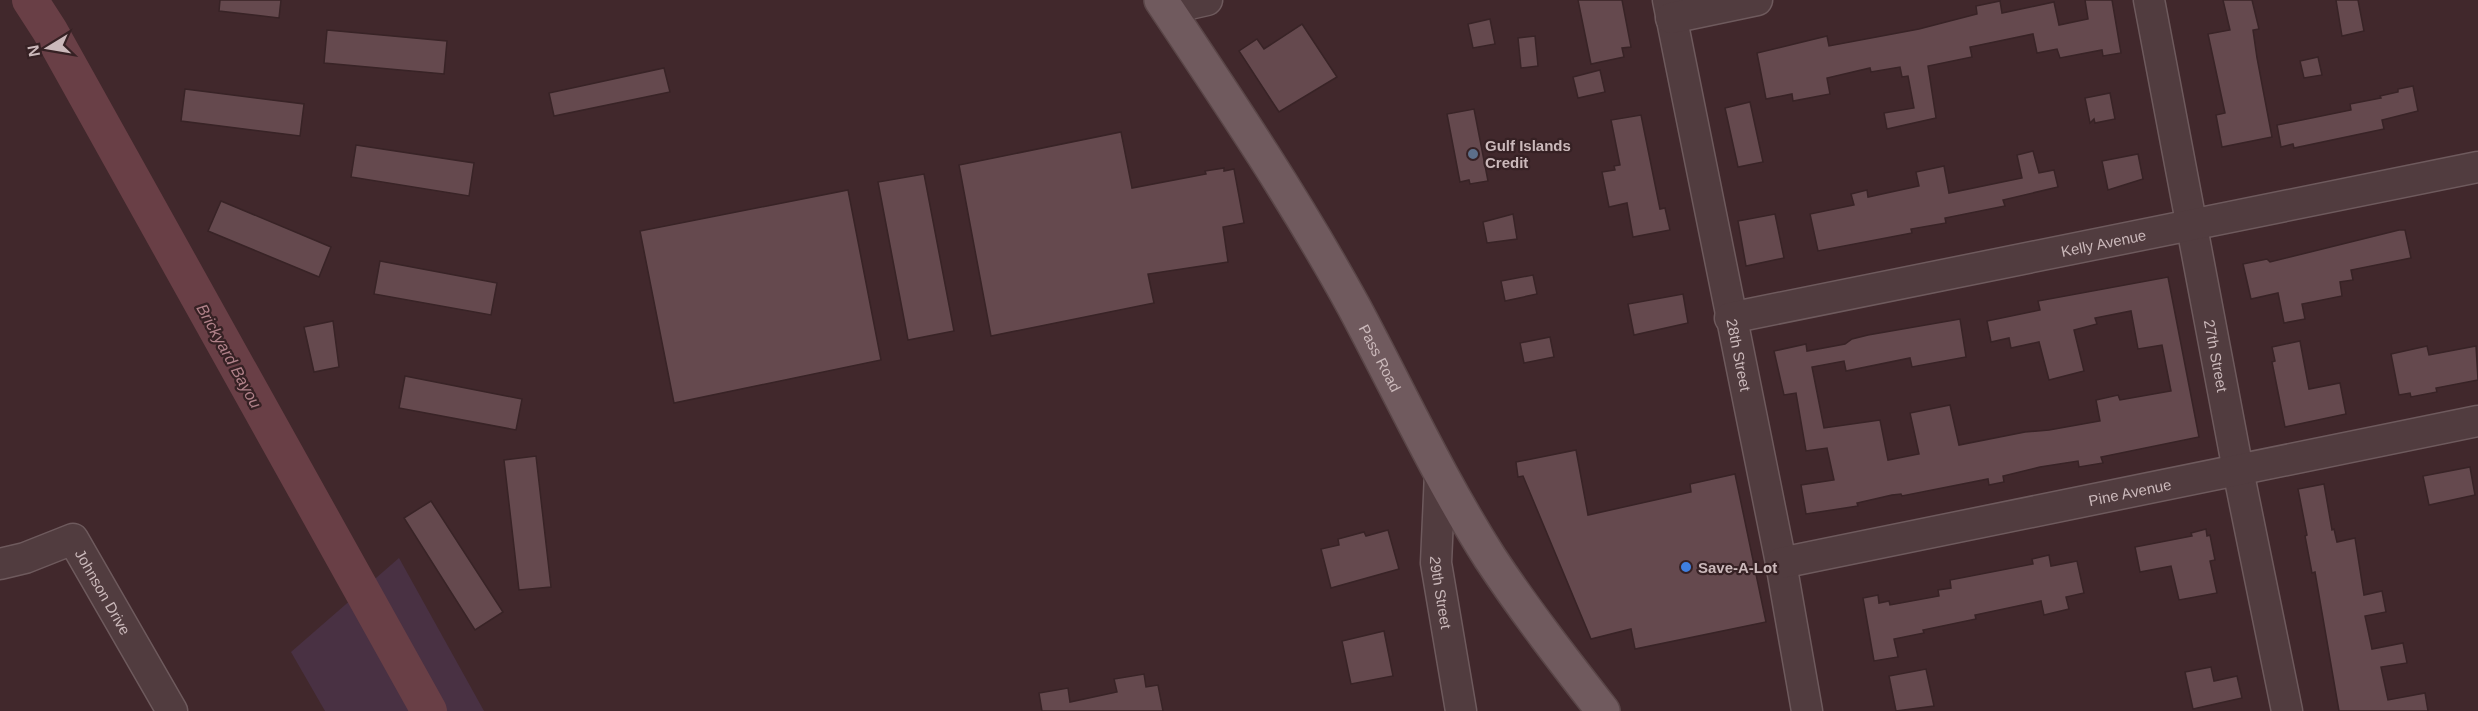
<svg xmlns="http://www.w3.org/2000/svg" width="2478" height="711" viewBox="0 0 2478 711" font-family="Helvetica,sans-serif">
<rect width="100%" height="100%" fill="#41282c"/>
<path fill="#493143" d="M 399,558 L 484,711 L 325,711 L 291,652 Z"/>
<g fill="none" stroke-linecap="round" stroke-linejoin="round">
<path stroke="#693f46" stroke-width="36" d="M 30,0 L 50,31 L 429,711"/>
</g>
<g fill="#65494e" stroke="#382326" stroke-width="1.5">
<path d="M 220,0 L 281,0 L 279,18 L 219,11 Z"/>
<path d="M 1578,0 L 1622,0 L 1631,47 L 1622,48 L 1624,57 L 1591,64 Z"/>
<path d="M 2085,0 L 2112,0 L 2121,53 L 2103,56 L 2102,50 L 2060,58 L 2057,49 L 2037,53 L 2033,34 L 1970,47 L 1972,57 L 1928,66 L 1936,118 L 1887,129 L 1884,113 L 1914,108 L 1908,76 L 1902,77 L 1900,67 L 1871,72 L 1870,68 L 1827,78 L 1830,94 L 1793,101 L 1792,94 L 1766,99 L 1757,53 L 1827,36 L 1829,46 L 1919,29 L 1977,14 L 1976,6 L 2000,1 L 2002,13 L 2054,2 L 2059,25 L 2088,19 Z"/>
<path d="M 2223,0 L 2252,0 L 2259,29 L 2253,30 L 2257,58 L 2272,137 L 2222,147 L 2216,115 L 2225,113 L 2208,34 L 2230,30 Z"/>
<path d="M 2336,0 L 2358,0 L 2364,31 L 2342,36 Z"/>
<path d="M 1490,19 L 1495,44 L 1473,48 L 1468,24 Z"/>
<path d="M 1302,24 L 1337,77 L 1279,112 L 1239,51 L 1257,39 L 1264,49 Z"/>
<path d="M 327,30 L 447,41 L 444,74 L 324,63 Z"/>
<path d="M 1535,36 L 1538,66 L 1521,68 L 1518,38 Z"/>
<path d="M 2318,57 L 2322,75 L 2304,78 L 2300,61 Z"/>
<path d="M 664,68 L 670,92 L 554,116 L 549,93 Z"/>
<path d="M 1600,70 L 1605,92 L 1578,98 L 1573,77 Z"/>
<path d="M 2413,86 L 2418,111 L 2382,120 L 2384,129 L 2294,148 L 2293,144 L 2281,147 L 2277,125 L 2351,110 L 2350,104 L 2381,98 L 2380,96 L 2398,92 L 2398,89 Z"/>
<path d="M 185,89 L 304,104 L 300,136 L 181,121 Z"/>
<path d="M 2110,93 L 2115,119 L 2095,123 L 2094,119 L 2090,123 L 2085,98 Z"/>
<path d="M 1750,102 L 1763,162 L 1738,167 L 1725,108 Z"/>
<path d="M 1474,109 L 1488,181 L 1470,184 L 1469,180 L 1460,182 L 1447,114 Z"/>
<path d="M 1641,115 L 1660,209 L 1665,208 L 1670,230 L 1633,237 L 1627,203 L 1609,207 L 1602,172 L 1615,170 L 1614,166 L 1620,165 L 1611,120 Z"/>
<path d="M 1121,132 L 1132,188 L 1206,174 L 1205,171 L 1224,168 L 1224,171 L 1234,169 L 1244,223 L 1223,227 L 1228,262 L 1148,274 L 1154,303 L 991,336 L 959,165 Z"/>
<path d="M 356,145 L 474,163 L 469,196 L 351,177 Z"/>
<path d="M 2033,151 L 2039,173 L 2054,170 L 2058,187 L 2003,200 L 2005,206 L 1945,218 L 1946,223 L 1911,229 L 1912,233 L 1818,251 L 1810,214 L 1854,205 L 1851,194 L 1867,190 L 1868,197 L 1919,186 L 1916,172 L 1944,166 L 1949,193 L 2022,178 L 2017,155 Z"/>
<path d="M 2138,154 L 2143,179 L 2108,190 L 2102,161 Z"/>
<path d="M 924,174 L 954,331 L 908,340 L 878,182 Z"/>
<path d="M 848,190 L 881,360 L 674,403 L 640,231 Z"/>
<path d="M 221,201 L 331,247 L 319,277 L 208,231 Z"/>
<path d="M 1513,214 L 1517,239 L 1487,243 L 1483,222 Z"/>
<path d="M 1775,214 L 1784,258 L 1746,266 L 1738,221 Z"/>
<path d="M 2399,230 L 2405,230 L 2411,258 L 2351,270 L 2353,280 L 2340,282 L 2342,296 L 2302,304 L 2305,319 L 2284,323 L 2278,293 L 2251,299 L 2243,264 L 2267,259 L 2270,262 Z"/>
<path d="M 380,261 L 497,283 L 491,315 L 374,294 Z"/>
<path d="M 1533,275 L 1537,294 L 1505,301 L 1501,281 Z"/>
<path d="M 2168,277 L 2199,437 L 2101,457 L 2103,463 L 2079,467 L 2078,461 L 2040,467 L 2003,476 L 2004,482 L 1989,485 L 1988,479 L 1902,496 L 1901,494 L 1892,495 L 1857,503 L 1858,506 L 1806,514 L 1801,485 L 1834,480 L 1827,448 L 1806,451 L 1796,393 L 1784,395 L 1774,351 L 1806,344 L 1807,351 L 1845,344 L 1852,339 L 1868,335 L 1960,319 L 1966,357 L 1912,367 L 1910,358 L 1846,371 L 1844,361 L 1812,367 L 1824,428 L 1880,420 L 1888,460 L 1919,454 L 1910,413 L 1950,405 L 1959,445 L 2025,432 L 2049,430 L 2100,421 L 2096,400 L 2118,395 L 2120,400 L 2171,391 L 2162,345 L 2138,349 L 2131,311 L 2095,318 L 2097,324 L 2074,330 L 2084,371 L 2049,380 L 2039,342 L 2011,348 L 2009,338 L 1991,342 L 1987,321 L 2040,310 L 2038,301 Z"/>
<path d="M 1683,294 L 1688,323 L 1634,335 L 1628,304 Z"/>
<path d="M 333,321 L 339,367 L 314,372 L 304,327 Z"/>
<path d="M 1550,337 L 1554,357 L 1524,363 L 1520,343 Z"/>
<path d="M 2300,341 L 2309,389 L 2340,383 L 2346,414 L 2285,427 L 2272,362 L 2275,361 L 2272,347 Z"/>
<path d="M 2427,346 L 2429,355 L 2476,346 L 2478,380 L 2436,388 L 2437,392 L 2411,397 L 2410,393 L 2399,395 L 2391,354 Z"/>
<path d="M 405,376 L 522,399 L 516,430 L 399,408 Z"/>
<path d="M 1576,450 L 1588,515 L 1691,492 L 1690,484 L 1735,474 L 1766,622 L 1635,649 L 1631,629 L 1591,639 L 1523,476 L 1518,477 L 1516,462 Z"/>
<path d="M 536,456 L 551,587 L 519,590 L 504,460 Z"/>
<path d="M 2470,467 L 2475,495 L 2429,505 L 2423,476 Z"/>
<path d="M 2324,484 L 2332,530 L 2334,529 L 2337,542 L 2355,538 L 2364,595 L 2382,591 L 2386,612 L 2365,616 L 2372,649 L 2403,643 L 2407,663 L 2381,667 L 2388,700 L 2425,693 L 2428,711 L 2339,711 L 2315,572 L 2312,573 L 2305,536 L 2307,535 L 2298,489 Z"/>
<path d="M 431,501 L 503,612 L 475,630 L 404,518 Z"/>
<path d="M 2206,529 L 2207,536 L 2210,535 L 2215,560 L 2210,561 L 2217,593 L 2179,600 L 2171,566 L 2140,572 L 2135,547 L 2192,536 L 2191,533 Z"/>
<path d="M 1388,530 L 1399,569 L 1331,588 L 1321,549 L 1339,545 L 1338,539 L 1364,532 L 1366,536 Z"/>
<path d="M 2049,555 L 2051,566 L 2077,561 L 2084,593 L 2066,597 L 2069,609 L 2044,615 L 2041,601 L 1975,615 L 1976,619 L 1923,630 L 1924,633 L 1894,639 L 1898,657 L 1874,661 L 1863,598 L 1878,595 L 1879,603 L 1889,601 L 1890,605 L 1939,596 L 1938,590 L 1951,588 L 1950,580 L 2033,564 L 2032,559 Z"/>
<path d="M 1384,631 L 1393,676 L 1351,684 L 1342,641 Z"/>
<path d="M 2211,667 L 2214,681 L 2237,676 L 2242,698 L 2193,709 L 2185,672 Z"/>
<path d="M 1926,669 L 1934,706 L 1896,711 L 1889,676 Z"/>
<path d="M 1144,674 L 1146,687 L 1158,685 L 1163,711 L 1042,711 L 1039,693 L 1068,688 L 1070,702 L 1117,692 L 1114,679 Z"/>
</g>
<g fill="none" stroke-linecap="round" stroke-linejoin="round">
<defs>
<g id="minor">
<path id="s1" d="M 1668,0 L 1781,563 L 1807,711"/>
<path id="s2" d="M 2149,0 L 2238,470 L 2287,711"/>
<path d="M 1167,9 L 1207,0"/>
<path d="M 1671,18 L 1757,0"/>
<path id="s3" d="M 1730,318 L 2478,167"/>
<path id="s4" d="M 1440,473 L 1436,563 L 1461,711"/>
<path id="s5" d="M 1781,563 L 2478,421"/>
<path id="s6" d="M 0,564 L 25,558 L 73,539 L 172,711"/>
</g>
<g id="major">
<path id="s7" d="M 1161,0 C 1228,100 1296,201 1354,307 C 1399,391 1439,478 1490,558 C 1525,611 1564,661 1603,711"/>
</g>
</defs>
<use href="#minor" stroke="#6e5a5d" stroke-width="33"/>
<use href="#major" stroke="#5a4648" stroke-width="36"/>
<use href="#minor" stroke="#513c3f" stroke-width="30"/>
<use href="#major" stroke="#705a5e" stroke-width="33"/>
</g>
<circle fill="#5c6f8a" stroke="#362124" stroke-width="2" cx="1473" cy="154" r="6"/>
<circle fill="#3f7fe0" stroke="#362124" stroke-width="2" cx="1686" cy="567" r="6"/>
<g text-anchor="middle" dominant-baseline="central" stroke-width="4.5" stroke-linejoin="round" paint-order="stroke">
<g font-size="15" font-weight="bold" fill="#cbb9bb" stroke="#362124" text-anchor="start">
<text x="1485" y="145">Gulf Islands<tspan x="1485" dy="17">Credit</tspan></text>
<text x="1698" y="567">Save-A-Lot</text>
</g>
<g font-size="15" fill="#cbb9bb" stroke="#362124">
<text stroke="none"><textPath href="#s3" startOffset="381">Kelly Avenue</textPath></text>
<text stroke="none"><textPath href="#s1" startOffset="362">28th Street</textPath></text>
<text stroke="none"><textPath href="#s2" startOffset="362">27th Street</textPath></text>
<text stroke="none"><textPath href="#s7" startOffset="420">Pass Road</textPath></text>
<text stroke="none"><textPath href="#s5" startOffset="356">Pine Avenue</textPath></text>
<text stroke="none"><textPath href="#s6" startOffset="138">Johnson Drive</textPath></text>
<text stroke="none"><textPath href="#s4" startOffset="120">29th Street</textPath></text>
</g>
<g font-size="16" font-style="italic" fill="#b1828a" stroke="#362124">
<text transform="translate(229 356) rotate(61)">Brickyard Bayou</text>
</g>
</g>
<g transform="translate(48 48) rotate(259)" stroke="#362124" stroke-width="4.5" paint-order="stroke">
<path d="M0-4.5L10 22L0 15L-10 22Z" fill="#cbb9bb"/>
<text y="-9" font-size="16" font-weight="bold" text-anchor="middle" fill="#cbb9bb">N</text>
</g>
</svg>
